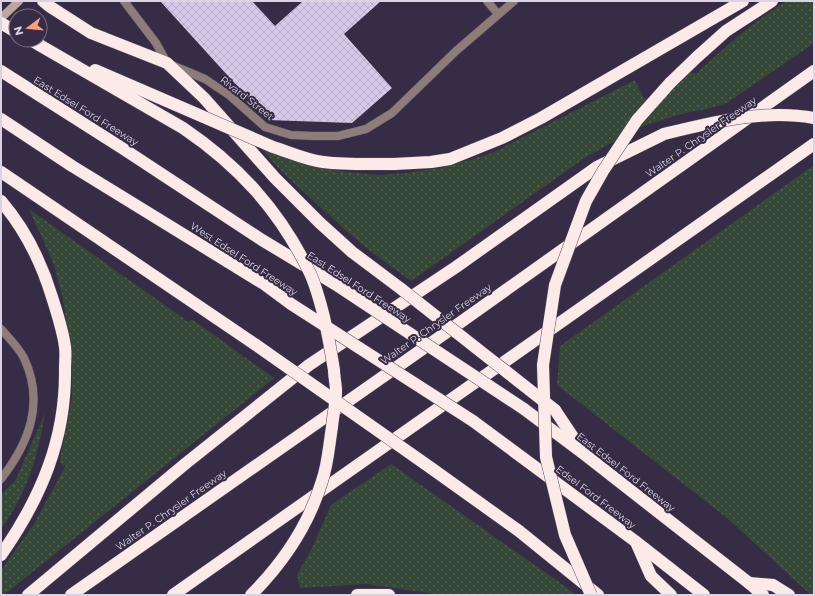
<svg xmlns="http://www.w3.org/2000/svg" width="815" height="596" viewBox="0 0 815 596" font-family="Montserrat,sans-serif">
<defs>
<pattern id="grass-dots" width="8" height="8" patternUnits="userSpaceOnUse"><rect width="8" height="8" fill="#364837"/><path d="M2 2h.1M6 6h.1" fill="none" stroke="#526254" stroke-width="1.8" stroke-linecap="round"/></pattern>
<pattern id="building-cross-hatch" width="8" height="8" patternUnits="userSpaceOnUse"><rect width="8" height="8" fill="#d5c8e8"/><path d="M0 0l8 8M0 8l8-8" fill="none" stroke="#b7adc7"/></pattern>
</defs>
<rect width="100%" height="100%" fill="#372c45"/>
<g fill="url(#grass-dots)">
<path d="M 787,1 L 814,1 L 814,43 L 727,103 L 707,109 L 681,114 L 643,126 L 586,157 L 411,281 L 369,250 L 343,228 L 281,171 L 261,148 L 286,158 L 312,167 L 347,172 L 379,175 L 406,173 L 445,167 L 492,153 L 635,80 L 644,99 L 675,87 L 691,73 L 697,73 C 725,47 754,21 787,1 Z"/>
<path d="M 814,165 L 814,595 L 811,595 L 727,518 L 557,385 L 560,346 Z"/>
<path d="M 29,209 L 187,321 L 193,320 L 274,378 L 4,595 L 1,595 L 1,570 L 34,524 L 66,465 L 62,466 L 60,459 L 72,398 L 72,356 L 62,295 L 53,262 Z"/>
<path d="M 45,413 C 38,457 27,493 1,529 L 1,494 L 15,481 Z"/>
<path d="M 391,464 L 573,592 L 575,595 L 441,595 L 367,584 L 300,588 L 297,575 L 313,546 L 331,505 Z"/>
</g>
<path fill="url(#building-cross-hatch)" d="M 160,1 L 252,1 L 275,26 L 303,1 L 381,1 L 344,34 L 392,88 L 352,123 L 268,120 Z"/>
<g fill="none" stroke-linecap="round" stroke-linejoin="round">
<defs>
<g id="street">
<path d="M 124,1 L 156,43 L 167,63 L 205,79 L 229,95 L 265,127 L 291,135 L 313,136 L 338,136 L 366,129 L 392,113 L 456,51 L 514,1"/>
<path d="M 487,1 L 498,14"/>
<path d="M 1,329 C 9,338 19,348 24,358 C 45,403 29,443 1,479"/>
</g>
<path id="secondary" d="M 1,18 L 19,1"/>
<g id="highway">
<path d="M 43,1 L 49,6 L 91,33 L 167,63 L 204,98 L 275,178 L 320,223 L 352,252"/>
<path d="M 1,23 L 16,32"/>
<path d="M 31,40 L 41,46"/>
<path d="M 1,71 L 122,148 L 262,240 L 335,284"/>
<path d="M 670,83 L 697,57 L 726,31 L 772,1"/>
<path d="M 1,119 L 72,166 L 264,284 L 291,304"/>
<path d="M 394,164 L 431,162 L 450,159 L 502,138 L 541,118 L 743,1"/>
<path d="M 1,172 L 256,345"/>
<path d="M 1,201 C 25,229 41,261 52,297 C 57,313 63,331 65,347 C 66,354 65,362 65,369 C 66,439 41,498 1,555"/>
<path d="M 524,409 L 584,454 L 749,583 L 763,595"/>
<path d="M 555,410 L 579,446"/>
<path d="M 473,421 L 635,541 L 704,595"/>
<path d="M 431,468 L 519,531 L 598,595"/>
<path d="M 636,542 L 651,576 L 671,595"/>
<path d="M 749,583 L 773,585 L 789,595"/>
<path d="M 28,595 L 185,464 L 309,365 L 456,267 L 597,167 L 664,134"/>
<path d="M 71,595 L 444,334 L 814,71"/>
<path d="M 173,595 C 387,445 601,295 814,144"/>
<path d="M 357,595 L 389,595"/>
</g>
</defs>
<use href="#street" stroke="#544a61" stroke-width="9"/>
<use href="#secondary" stroke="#544a61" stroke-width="9"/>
<use href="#highway" stroke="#544a61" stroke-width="13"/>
<use href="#street" stroke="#8d7c79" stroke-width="8"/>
<use href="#secondary" stroke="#c1a6a0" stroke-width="8"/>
<use href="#highway" stroke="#fbeae7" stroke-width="12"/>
<defs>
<g id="highway-bridge">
<path d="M 41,46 L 183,128 C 239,166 279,210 309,271 C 316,285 320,302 324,317 C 328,335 331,352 334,370 C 334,377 336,384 336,391 C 336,403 333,416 332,427 C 329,445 328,464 322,481 C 309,524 283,563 251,595"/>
<path d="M 95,70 L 273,147 C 289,152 306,160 323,162 C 347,165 371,164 394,164"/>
<path d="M 664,134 C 713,122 764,109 814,118"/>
<path d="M 352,252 L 400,288 L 555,410"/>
<path d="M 335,284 L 524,409"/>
<path d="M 291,304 L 473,421"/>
<path d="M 256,345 L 431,468"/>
<path d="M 591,595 L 565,535 L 546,457 L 543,365 L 555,285 L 586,201 L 603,171 L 637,120 L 670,83"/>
</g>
</defs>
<use href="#highway-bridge" stroke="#544a61" stroke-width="13" stroke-linecap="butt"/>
<use href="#highway-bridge" stroke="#fbeae7" stroke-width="12"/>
</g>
<g text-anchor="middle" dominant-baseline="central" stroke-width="4" stroke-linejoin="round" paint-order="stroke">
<g font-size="10" fill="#d9d3e3" stroke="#372c45">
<text transform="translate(247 98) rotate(38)">Rivard Street</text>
<text transform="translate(86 111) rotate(32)">East Edsel Ford Freeway</text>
<text transform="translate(701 137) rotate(-35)">Walter P. Chrysler Freeway</text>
<text transform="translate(244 259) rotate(33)">West Edsel Ford Freeway</text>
<text transform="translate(359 287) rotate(33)">East Edsel Ford Freeway</text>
<text transform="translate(436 324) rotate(-35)">Walter P. Chrysler Freeway</text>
<text transform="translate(626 472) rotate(38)">East Edsel Ford Freeway</text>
<text transform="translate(596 497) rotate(37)">Edsel Ford Freeway</text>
<text transform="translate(171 510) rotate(-35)">Walter P. Chrysler Freeway</text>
</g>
</g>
<rect width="815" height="596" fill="none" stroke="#d9d3e3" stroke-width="4"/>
<g transform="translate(28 28) rotate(254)"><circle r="19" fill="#372c45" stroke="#786f84"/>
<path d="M0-3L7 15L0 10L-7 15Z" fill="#f39f82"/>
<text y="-6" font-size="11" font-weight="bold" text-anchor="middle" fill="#d9d3e3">N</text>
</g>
</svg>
